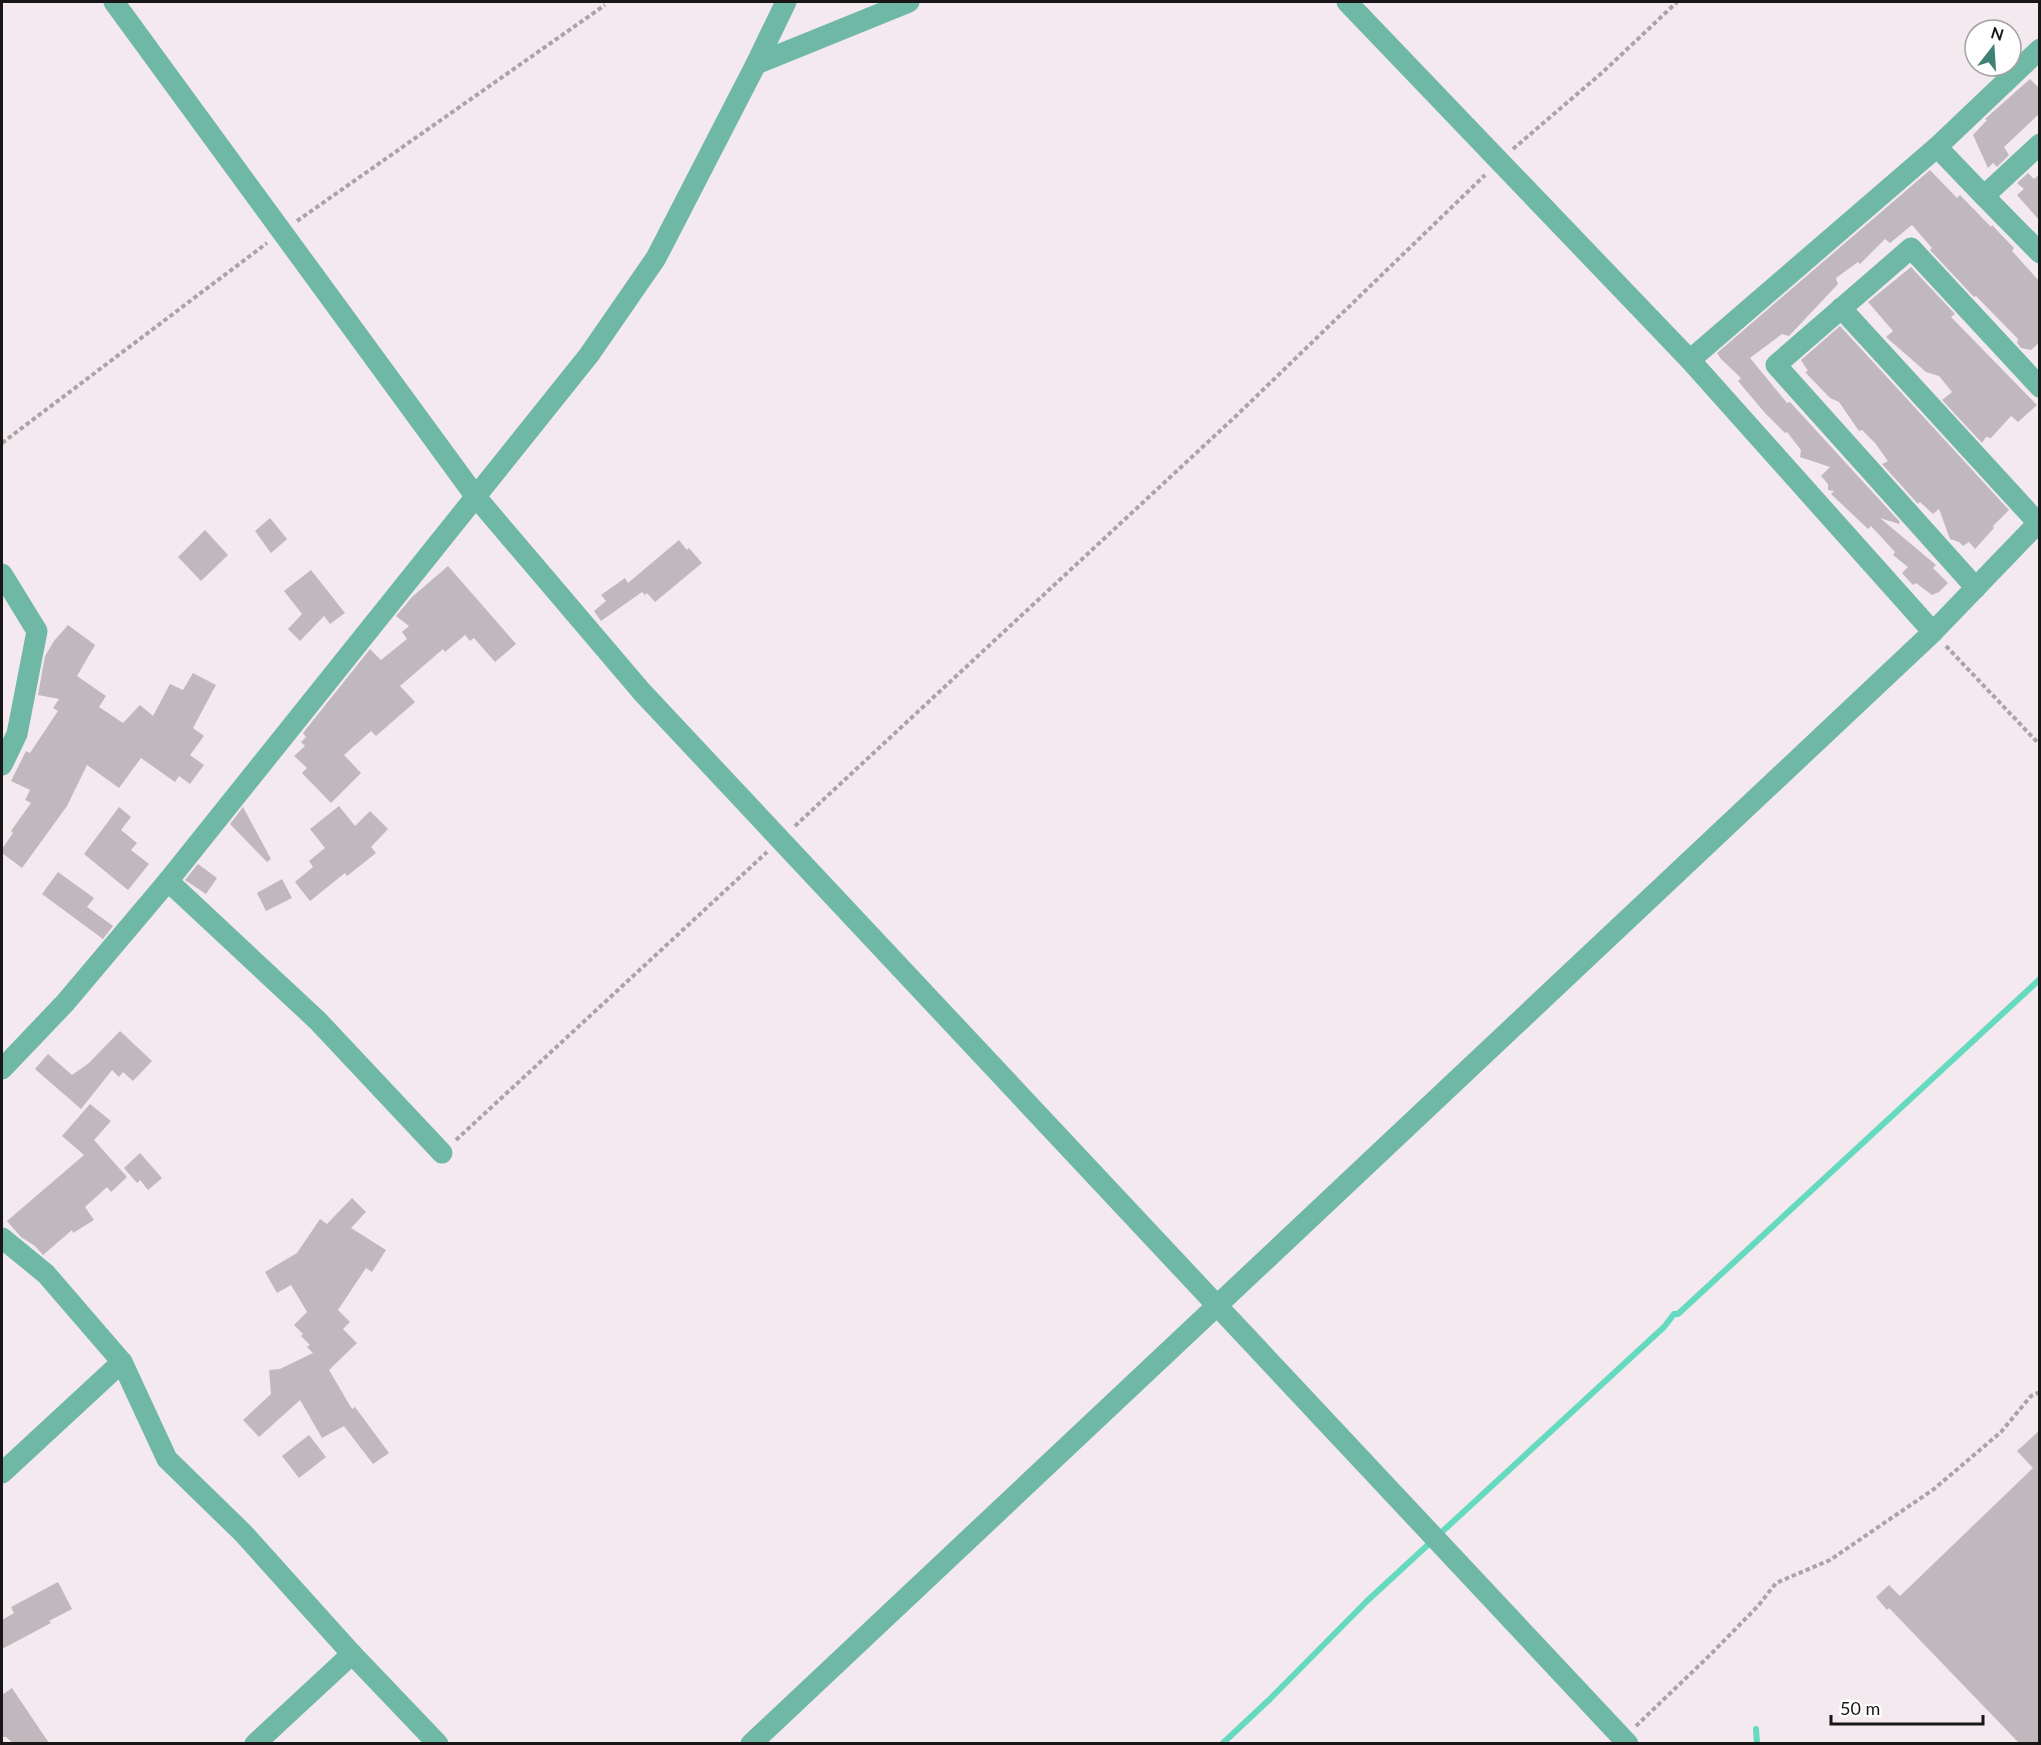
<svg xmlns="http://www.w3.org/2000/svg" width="2041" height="1745" viewBox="0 0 2041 1745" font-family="Lato,sans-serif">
<rect width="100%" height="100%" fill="#f3e9ee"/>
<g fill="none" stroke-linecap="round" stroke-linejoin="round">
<g stroke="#65dac0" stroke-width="6">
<path d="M 1756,1729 L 1757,1744"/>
<path d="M 1222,1744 L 1270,1699 L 1367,1601 L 1664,1327 L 1674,1314 L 1678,1314 L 2040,979"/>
</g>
</g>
<g fill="#c1b8bd">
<path d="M 2030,79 L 2040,89 L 2040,113 L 2004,147 L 2009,155 L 1997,167 L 1993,163 L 1988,168 L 1973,135 L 1987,120 L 1985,119 Z"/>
<path d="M 1930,170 L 1957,198 L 1960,195 L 1991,227 L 1992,225 L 2014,248 L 2012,251 L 2040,282 L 2040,342 L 2031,350 L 2021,348 L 2017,343 L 2018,339 L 1976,296 L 1974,297 L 1930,250 L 1932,248 L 1912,225 L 1890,243 L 1885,239 L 1860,264 L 1858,262 L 1836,278 L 1838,284 L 1789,336 L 1782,334 L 1750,358 L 1787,403 L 1790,402 L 1900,522 L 1899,524 L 1880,518 L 1936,565 L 1933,568 L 1948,583 L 1939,592 L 1932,595 L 1916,583 L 1913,585 L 1902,573 L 1908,567 L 1893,555 L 1895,552 L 1871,526 L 1868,529 L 1831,494 L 1834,491 L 1828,490 L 1828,484 L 1821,476 L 1830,467 L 1800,457 L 1801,450 L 1787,432 L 1785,433 L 1765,413 L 1738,381 L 1741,378 L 1721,359 L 1717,353 Z"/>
<path d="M 2028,173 L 2034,179 L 2040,174 L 2040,221 L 2017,195 L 2024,189 L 2017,183 Z"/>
<path d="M 1911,267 L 1955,314 L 1951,317 L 2037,405 L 2018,422 L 2011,416 L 1991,438 L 1986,437 L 1982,443 L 1942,400 L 1952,392 L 1939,376 L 1926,372 L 1886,337 L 1893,331 L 1868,302 Z"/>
<path d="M 1840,326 L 2009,510 L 1993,526 L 1994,528 L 1975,549 L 1969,542 L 1963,546 L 1959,542 L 1950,539 L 1939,509 L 1933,514 L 1920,502 L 1918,504 L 1882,464 L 1888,461 L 1875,443 L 1862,430 L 1859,431 L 1839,402 L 1830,398 L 1805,372 L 1808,371 L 1801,360 Z"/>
<path d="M 270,518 L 287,539 L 271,553 L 255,531 Z"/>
<path d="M 205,530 L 228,555 L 201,581 L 178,557 Z"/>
<path d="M 679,540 L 687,550 L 689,548 L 702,563 L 655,602 L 647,593 L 645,595 L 642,592 L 601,621 L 594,611 L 606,601 L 601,595 L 625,578 L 628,583 Z"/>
<path d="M 448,566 L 516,644 L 495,662 L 474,638 L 470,641 L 465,635 L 445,652 L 443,649 L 400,686 L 415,702 L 376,736 L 371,731 L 344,755 L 361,773 L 331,803 L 302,773 L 307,768 L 294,756 L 305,746 L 301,742 L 306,737 L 303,733 L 370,649 L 381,660 L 407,639 L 402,632 L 409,626 L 396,616 L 412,597 Z"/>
<path d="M 311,570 L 345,613 L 330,624 L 324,616 L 300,641 L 288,629 L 302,614 L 284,591 Z"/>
<path d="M 68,625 L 95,645 L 77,676 L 106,696 L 99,707 L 123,723 L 140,705 L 153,716 L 170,684 L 183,690 L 193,673 L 216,685 L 193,728 L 204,736 L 190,755 L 204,765 L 190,784 L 179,776 L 175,782 L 141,758 L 119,788 L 87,765 L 67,806 L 22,868 L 2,853 L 2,849 L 13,833 L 11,831 L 31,803 L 25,800 L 30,790 L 11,781 L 26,751 L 30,753 L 58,711 L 53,708 L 59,699 L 38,695 L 45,656 L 54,641 Z"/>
<path d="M 339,806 L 355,826 L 370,811 L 388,829 L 371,847 L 376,853 L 347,876 L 345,873 L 310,901 L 295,882 L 313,867 L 309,861 L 325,848 L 310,829 Z"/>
<path d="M 119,807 L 131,817 L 121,830 L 137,843 L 131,850 L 149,864 L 128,890 L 84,854 Z"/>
<path d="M 243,807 L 271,859 L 267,862 L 230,824 Z"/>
<path d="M 198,864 L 217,878 L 206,894 L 185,880 Z"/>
<path d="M 58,872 L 94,898 L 87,907 L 113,926 L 103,939 L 42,894 Z"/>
<path d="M 282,879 L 292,898 L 266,911 L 257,893 Z"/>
<path d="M 120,1031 L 152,1061 L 133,1081 L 123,1072 L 119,1077 L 112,1070 L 81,1109 L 35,1069 L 48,1054 L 72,1075 L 89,1063 Z"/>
<path d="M 90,1104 L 111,1121 L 94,1140 L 127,1177 L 111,1192 L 107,1187 L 85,1207 L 94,1220 L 73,1233 L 72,1230 L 43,1255 L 35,1246 L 21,1237 L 7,1221 L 84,1155 L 62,1136 Z"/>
<path d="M 140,1153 L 162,1178 L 148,1190 L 140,1180 L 137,1183 L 124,1168 Z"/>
<path d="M 352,1198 L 366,1212 L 351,1228 L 386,1250 L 372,1272 L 366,1268 L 338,1310 L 350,1322 L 343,1329 L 357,1343 L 329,1370 L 352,1409 L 355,1407 L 389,1453 L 373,1464 L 344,1426 L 322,1438 L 300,1400 L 259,1437 L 243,1420 L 271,1394 L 269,1370 L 280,1369 L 313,1353 L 307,1347 L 310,1345 L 301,1336 L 303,1334 L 294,1325 L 307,1312 L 291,1285 L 277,1293 L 265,1272 L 297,1253 L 320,1219 L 327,1224 Z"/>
<path d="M 2040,1430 L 2040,1743 L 2019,1743 L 1889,1608 L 1887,1610 L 1876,1597 L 1889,1585 L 1900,1596 L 2033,1468 L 2017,1451 Z"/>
<path d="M 309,1435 L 326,1457 L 299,1478 L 282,1456 Z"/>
<path d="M 58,1582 L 72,1609 L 49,1621 L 51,1623 L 2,1649 L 2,1620 L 14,1613 L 11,1607 Z"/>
<path d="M 12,1688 L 24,1706 L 49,1743 L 13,1743 L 6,1737 L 2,1737 L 2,1695 Z"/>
</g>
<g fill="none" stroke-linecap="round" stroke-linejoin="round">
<g stroke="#aaa3a7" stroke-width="4" stroke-dasharray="4.5 3" stroke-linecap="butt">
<path d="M 1513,149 L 1604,71 L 1677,2"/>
<path d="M 297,221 L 605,5"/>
<path d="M 2,443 L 267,243"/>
<path d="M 1946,646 L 2040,745"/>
<path d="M 795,826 L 1237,415 L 1485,175"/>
<path d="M 456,1140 L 767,852"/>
<path d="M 1636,1726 L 1710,1655 L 1758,1606 L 1776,1583 L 1830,1560 L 1934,1489 L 2001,1432 L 2031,1396 L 2040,1392"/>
</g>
<g stroke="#6fb8a6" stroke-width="21">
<path d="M 114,2 L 476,497 L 642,692 L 1628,1744"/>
<path d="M 1347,2 L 1690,360 L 1933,632"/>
<path d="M 756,64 L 909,2"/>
<path d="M 2040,144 L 1984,196 L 2040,253"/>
<path d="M 1937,147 L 1984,196"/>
<path d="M 1841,308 L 2038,523"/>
<path d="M 1690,360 L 1937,147 L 2040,49"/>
<path d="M 2,574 L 37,631 L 17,734 L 2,765"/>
<path d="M 1976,588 L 1776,365 L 1911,248 L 2040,387"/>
<path d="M 168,881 L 318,1021 L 442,1153"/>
<path d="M 2,1069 L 65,1003 L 168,881 L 589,355 L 656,258 L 756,64 L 786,2"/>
<path d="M 2,1238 L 46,1274 L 122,1362 L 167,1459 L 243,1533 L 352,1654 L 438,1744"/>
<path d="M 2,1473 L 122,1362"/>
<path d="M 255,1744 L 352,1654"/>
<path d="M 751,1744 L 1933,632 L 2040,521"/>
</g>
</g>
<rect width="2041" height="1745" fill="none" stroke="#191618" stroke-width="6"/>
<g transform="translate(1993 48) rotate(17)"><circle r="28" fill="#ffffff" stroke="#a3a2a3" stroke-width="1.5"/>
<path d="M0-4.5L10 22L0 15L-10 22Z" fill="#3f8172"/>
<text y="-9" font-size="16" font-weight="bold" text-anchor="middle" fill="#191618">N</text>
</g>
<path d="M1831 1715v9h152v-9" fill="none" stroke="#191618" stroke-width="3"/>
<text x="1840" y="1715" font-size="18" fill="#191618" stroke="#ffffff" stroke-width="4.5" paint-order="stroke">50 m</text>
</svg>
